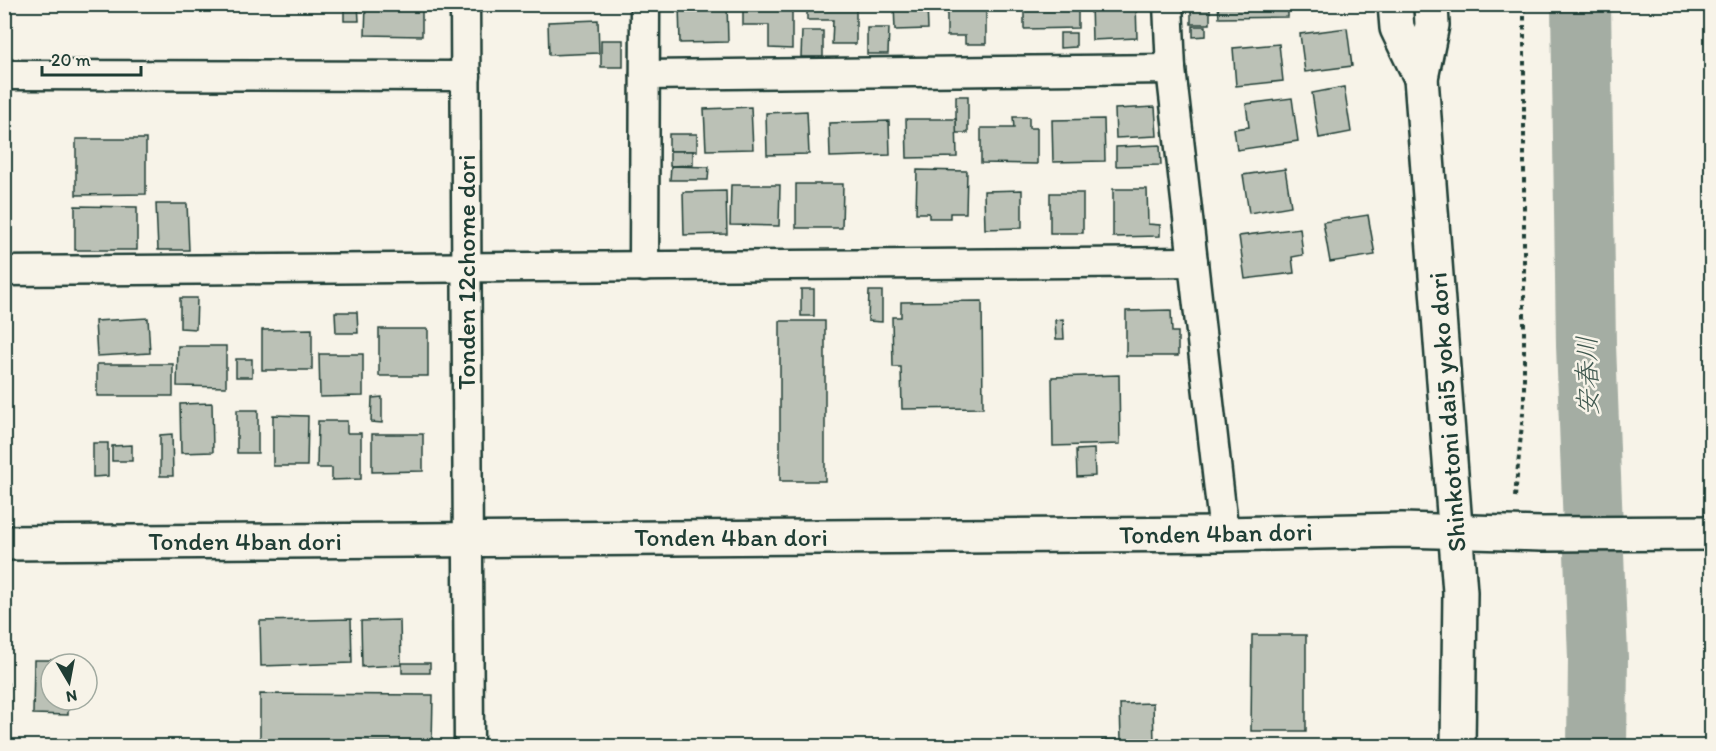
<svg xmlns="http://www.w3.org/2000/svg" width="1716" height="751" viewBox="0 0 1716 751" font-family="Itim,'Klee One',sans-serif">
<rect width="100%" height="100%" fill="#f7f3e8"/>
<filter id="ink" filterUnits="userSpaceOnUse"><feTurbulence type="fractalNoise" baseFrequency=".0167" numOctaves="2"/><feDisplacementMap in="SourceGraphic" scale="12" xChannelSelector="R" yChannelSelector="G"/><feConvolveMatrix kernelMatrix="1 2 1 2 8 2 1 2 1" color-interpolation-filters="sRGB"/></filter>
<g filter="url(#ink)">
<g fill="none" stroke-linecap="round" stroke-linejoin="round">
<path stroke="#a4ada3" stroke-width="60" d="M 1581,4 L 1586,345 L 1598,658 L 1597,746"/>
</g>
<g fill="#bbc1b6" stroke="#1f3d34" stroke-width="1.5">
<path d="M 344,4 L 358,4 L 359,21 L 344,21 Z"/>
<path d="M 366,4 L 422,4 L 422,36 L 365,35 Z"/>
<path d="M 679,4 L 727,4 L 728,42 L 680,43 Z"/>
<path d="M 743,4 L 792,4 L 792,49 L 769,48 L 769,25 L 743,25 Z"/>
<path d="M 807,4 L 856,4 L 856,44 L 832,44 L 833,20 L 807,20 Z"/>
<path d="M 894,4 L 927,4 L 928,29 L 895,30 Z"/>
<path d="M 947,4 L 986,4 L 986,44 L 965,44 L 965,36 L 947,36 Z"/>
<path d="M 1024,4 L 1078,4 L 1078,28 L 1024,29 Z"/>
<path d="M 1091,4 L 1136,4 L 1137,38 L 1092,40 Z"/>
<rect x="1191" y="4" width="19" height="20"/>
<path d="M 1218,4 L 1288,4 L 1288,17 L 1219,18 Z"/>
<path d="M 1307,4 L 1348,4 L 1348,6 L 1307,8 Z"/>
<path d="M 598,20 L 599,53 L 549,55 L 548,22 Z"/>
<path d="M 1193,26 L 1206,26 L 1206,36 L 1193,37 Z"/>
<path d="M 867,28 L 889,28 L 888,54 L 867,54 Z"/>
<path d="M 1347,28 L 1352,66 L 1305,72 L 1300,34 Z"/>
<path d="M 802,31 L 823,31 L 823,57 L 801,57 Z"/>
<path d="M 1060,33 L 1076,33 L 1076,47 L 1060,48 Z"/>
<rect x="601" y="40" width="22" height="27"/>
<path d="M 1279,44 L 1283,81 L 1236,86 L 1233,48 Z"/>
<path d="M 1344,87 L 1351,132 L 1319,138 L 1312,93 Z"/>
<rect x="956" y="96" width="12" height="37"/>
<path d="M 1292,98 L 1298,141 L 1237,150 L 1234,129 L 1249,127 L 1246,104 Z"/>
<path d="M 751,107 L 753,149 L 706,150 L 704,109 Z"/>
<path d="M 1155,107 L 1157,136 L 1116,138 L 1115,109 Z"/>
<path d="M 807,111 L 809,154 L 767,155 L 766,113 Z"/>
<path d="M 1013,117 L 1029,117 L 1029,128 L 1037,128 L 1037,164 L 981,163 L 981,128 L 1014,128 Z"/>
<path d="M 906,119 L 956,119 L 957,157 L 907,158 Z"/>
<path d="M 1104,119 L 1105,161 L 1053,162 L 1052,120 Z"/>
<path d="M 889,121 L 890,155 L 830,157 L 829,123 Z"/>
<rect x="669" y="134" width="28" height="17"/>
<path d="M 76,139 L 146,139 L 146,194 L 76,195 Z"/>
<path d="M 1160,145 L 1161,165 L 1116,166 L 1116,147 Z"/>
<path d="M 670,151 L 693,151 L 693,165 L 670,166 Z"/>
<path d="M 671,166 L 709,167 L 708,180 L 670,180 Z"/>
<path d="M 1285,169 L 1291,206 L 1249,213 L 1243,175 Z"/>
<path d="M 917,170 L 967,171 L 966,213 L 950,213 L 950,218 L 929,218 L 929,213 L 916,213 Z"/>
<path d="M 796,184 L 843,184 L 842,228 L 796,228 Z"/>
<path d="M 731,185 L 780,185 L 779,226 L 730,225 Z"/>
<path d="M 1113,189 L 1147,189 L 1148,224 L 1160,225 L 1160,236 L 1113,237 Z"/>
<path d="M 1022,190 L 1022,228 L 985,229 L 984,191 Z"/>
<path d="M 726,191 L 727,234 L 684,235 L 683,192 Z"/>
<rect x="1050" y="193" width="33" height="40"/>
<path d="M 156,204 L 187,204 L 189,250 L 158,250 Z"/>
<path d="M 75,206 L 137,207 L 137,250 L 75,250 Z"/>
<path d="M 1368,215 L 1375,255 L 1330,262 L 1323,222 Z"/>
<path d="M 1300,228 L 1303,255 L 1292,257 L 1294,273 L 1245,279 L 1239,236 Z"/>
<rect x="801" y="289" width="13" height="27"/>
<path d="M 869,291 L 882,291 L 882,322 L 868,321 Z"/>
<path d="M 180,298 L 197,298 L 196,329 L 180,328 Z"/>
<path d="M 982,301 L 983,408 L 902,409 L 901,367 L 893,367 L 892,317 L 901,317 L 901,302 Z"/>
<path d="M 1171,310 L 1172,332 L 1178,332 L 1178,356 L 1126,356 L 1126,311 Z"/>
<path d="M 335,312 L 357,312 L 358,333 L 336,333 Z"/>
<path d="M 148,318 L 150,353 L 97,356 L 95,321 Z"/>
<path d="M 1063,319 L 1064,339 L 1056,339 L 1055,320 Z"/>
<rect x="780" y="321" width="45" height="160"/>
<path d="M 312,329 L 312,370 L 262,370 L 262,330 Z"/>
<rect x="379" y="329" width="49" height="47"/>
<path d="M 178,346 L 226,346 L 226,387 L 177,386 Z"/>
<path d="M 319,354 L 363,354 L 363,396 L 320,397 Z"/>
<rect x="236" y="359" width="16" height="18"/>
<rect x="97" y="364" width="76" height="32"/>
<path d="M 1119,375 L 1120,444 L 1053,446 L 1052,377 Z"/>
<path d="M 382,397 L 382,423 L 371,422 L 372,398 Z"/>
<path d="M 212,403 L 213,452 L 181,453 L 180,404 Z"/>
<rect x="237" y="410" width="21" height="43"/>
<path d="M 273,415 L 308,416 L 307,466 L 273,466 Z"/>
<path d="M 318,421 L 347,421 L 347,433 L 361,433 L 361,479 L 332,480 L 332,468 L 317,468 Z"/>
<path d="M 172,434 L 173,476 L 160,476 L 160,435 Z"/>
<path d="M 372,434 L 423,434 L 423,471 L 372,472 Z"/>
<path d="M 93,443 L 108,443 L 108,476 L 93,477 Z"/>
<path d="M 132,445 L 132,461 L 112,461 L 112,446 Z"/>
<path d="M 1094,449 L 1095,476 L 1077,477 L 1076,450 Z"/>
<path d="M 351,619 L 352,663 L 261,666 L 260,621 Z"/>
<path d="M 400,620 L 401,665 L 362,667 L 361,621 Z"/>
<path d="M 1252,635 L 1306,635 L 1306,731 L 1251,731 Z"/>
<path d="M 34,660 L 69,660 L 69,664 L 51,664 L 51,700 L 68,700 L 68,715 L 33,714 Z"/>
<rect x="402" y="663" width="28" height="10"/>
<path d="M 4,683 L 8,683 L 9,729 L 4,730 Z"/>
<path d="M 260,694 L 433,695 L 432,743 L 260,743 Z"/>
<path d="M 1153,703 L 1154,744 L 1187,743 L 1187,746 L 1102,746 L 1102,740 L 1121,740 L 1120,704 Z"/>
</g>
<g fill="none" stroke-linecap="round" stroke-linejoin="round">
<defs>
<g id="street">
<path d="M 465,4 L 469,746"/>
<path d="M 1168,4 L 1171,69 L 1224,534"/>
<path d="M 4,75 L 466,76"/>
<path d="M 645,75 L 1171,69"/>
<path d="M 644,267 L 645,4"/>
<path d="M 4,271 L 1193,262"/>
</g>
<g id="secondary">
<path d="M 1395,4 L 1397,28 L 1421,78"/>
<path d="M 1431,4 L 1432,25 L 1421,78 L 1460,592 L 1458,746"/>
<path d="M 4,543 L 1224,534 L 1402,530 L 1542,534 L 1712,533"/>
</g>
</defs>
<use href="#street" stroke="#1f3d34" stroke-width="33"/>
<use href="#secondary" stroke="#1f3d34" stroke-width="38"/>
<path stroke="#1f3d34" stroke-width="4" stroke-dasharray="4.5 4.5" stroke-linecap="butt" d="M 1515,497 L 1524,403 L 1524,4"/>
<use href="#street" stroke="#f7f3e8" stroke-width="28"/>
<use href="#secondary" stroke="#f7f3e8" stroke-width="33"/>
</g>
</g>
<g text-anchor="middle" dominant-baseline="central" stroke-width="5" stroke-linejoin="round" paint-order="stroke">
<g font-size="26" fill="#1f3d34" stroke="#f7f3e8">
<text transform="translate(466 272) rotate(-90)">Tonden 12chome dori</text>
<text transform="translate(1447 412) rotate(-94)">Shinkotoni dai5 yoko dori</text>
<text transform="translate(1216 533) rotate(-1)">Tonden 4ban dori</text>
<text x="731" y="537">Tonden 4ban dori</text>
<text x="245" y="541">Tonden 4ban dori</text>
</g>
<g font-size="27" font-style="italic" fill="#405950" stroke="#f7f3e8">
<text transform="translate(1587 376) rotate(-91)">安春川</text>
</g>
</g>
<rect width="1716" height="751" fill="none" stroke="#f7f3e8" stroke-width="24"/>
<rect x="12" y="12" width="1692" height="727" fill="none" stroke="#1f3d34" stroke-width="2" filter="url(#ink)"/>
<g transform="translate(69 682) rotate(170)"><circle r="28" fill="#f7f3e8" stroke="#a1aaa0" stroke-width="1.5"/>
<path d="M0-4.5L10 22L0 15L-10 22Z" fill="#1f3d34"/>
<text y="-9" font-size="16" font-weight="bold" text-anchor="middle" fill="#1f3d34">N</text>
</g>
<path d="M42 66v9h99v-9" fill="none" stroke="#1f3d34" stroke-width="3"/>
<text x="51" y="66" font-size="18" fill="#1f3d34" stroke="#f7f3e8" stroke-width="4.5" paint-order="stroke">20 m</text>
</svg>
